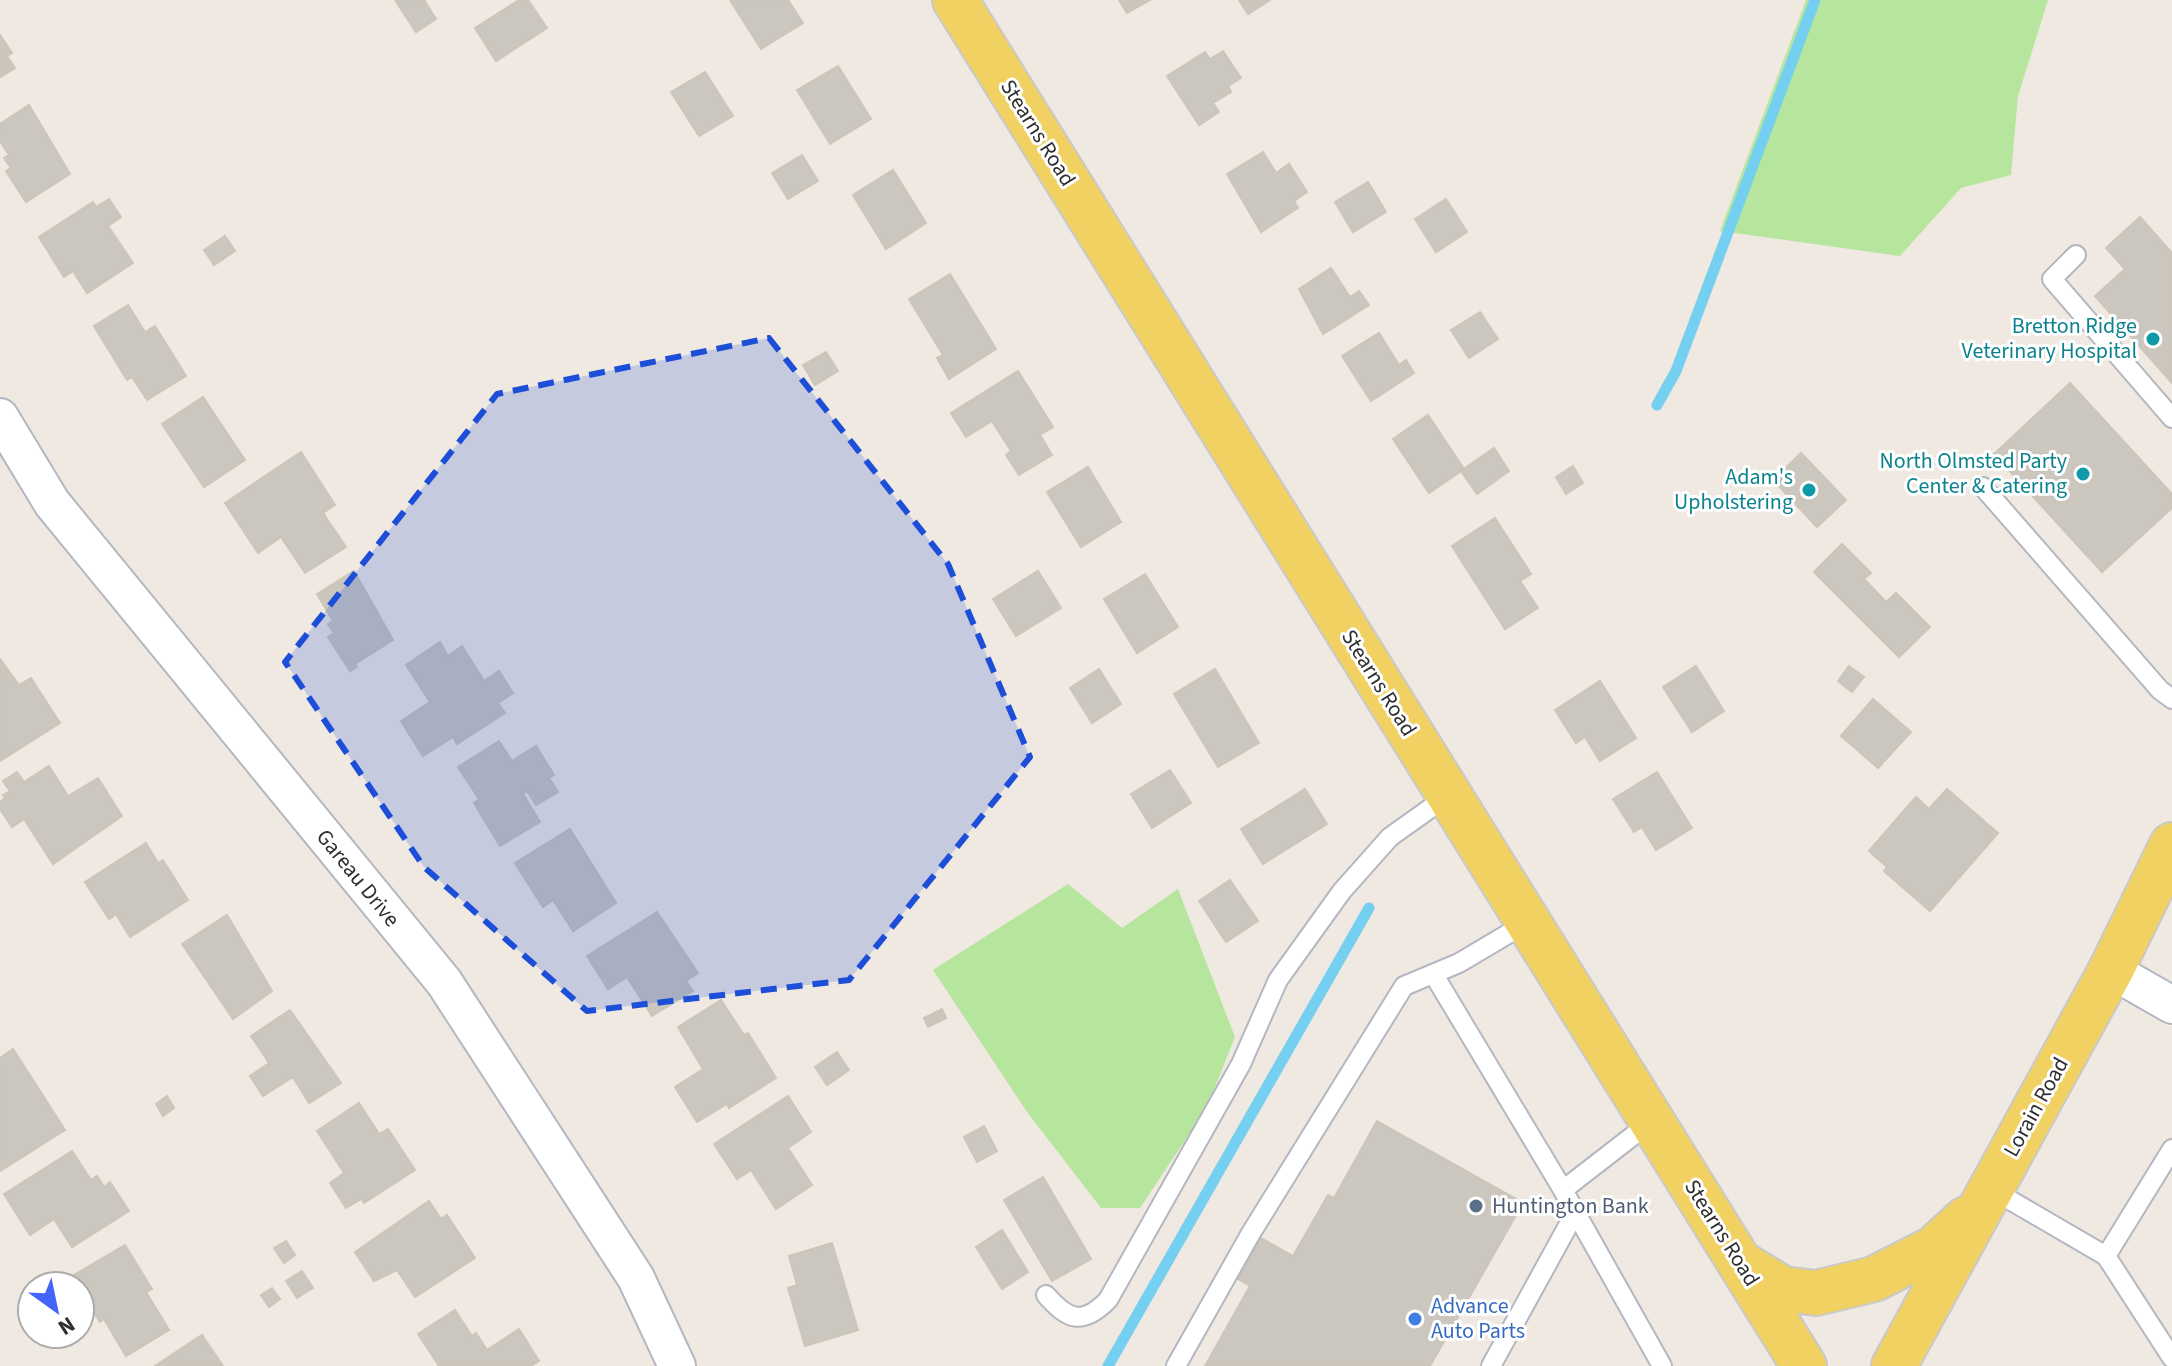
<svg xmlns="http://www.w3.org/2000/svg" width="2172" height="1366" viewBox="0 0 2172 1366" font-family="'Source Sans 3',sans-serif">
<rect width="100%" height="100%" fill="#efe9e1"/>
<g fill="#b6e59e">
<path d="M 1806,0 L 2048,0 L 2018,96 L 2011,175 L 1961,188 L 1900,256 L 1720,231 Z"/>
<path d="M 1068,884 L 1122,928 L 1178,889 L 1235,1037 L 1207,1107 L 1140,1208 L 1101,1208 L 1027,1112 L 933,970 Z"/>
</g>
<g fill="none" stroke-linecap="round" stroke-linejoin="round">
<g stroke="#75cff0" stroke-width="11">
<path d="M 1657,405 L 1676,371 L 1815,0"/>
<path d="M 1108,1366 L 1369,908"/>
</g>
</g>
<g fill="#cbc7bf" stroke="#cbc5ba" stroke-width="2">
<path d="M 395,0 L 424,0 L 436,19 L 416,32 Z"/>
<path d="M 519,0 L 528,0 L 547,28 L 496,61 L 475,28 Z"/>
<path d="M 730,0 L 788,0 L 803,23 L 761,49 Z"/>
<path d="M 1119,0 L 1150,0 L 1127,13 Z"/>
<path d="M 1239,0 L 1270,0 L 1248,14 Z"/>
<path d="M 0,35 L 12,53 L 7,56 L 15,68 L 0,77 Z"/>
<path d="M 1223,51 L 1241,78 L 1228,86 L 1231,92 L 1213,103 L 1219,112 L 1199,125 L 1167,76 L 1205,52 L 1210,59 Z"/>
<path d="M 838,66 L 871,119 L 830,144 L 797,90 Z"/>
<path d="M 705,72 L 733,116 L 699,136 L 671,92 Z"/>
<path d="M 29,105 L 70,174 L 26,202 L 6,171 L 11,168 L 4,158 L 9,155 L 0,141 L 0,124 Z"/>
<path d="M 1263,152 L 1276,173 L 1289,164 L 1307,192 L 1294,201 L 1298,208 L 1261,232 L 1227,174 Z"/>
<path d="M 802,155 L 818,181 L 788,199 L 772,173 Z"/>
<path d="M 893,170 L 926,223 L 886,249 L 853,195 Z"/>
<path d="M 1368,182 L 1386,212 L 1353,232 L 1335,202 Z"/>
<path d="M 109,199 L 121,217 L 108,226 L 133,263 L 87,293 L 73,271 L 64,277 L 39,237 L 93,202 L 96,207 Z"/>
<path d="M 1446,199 L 1467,232 L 1436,252 L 1415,219 Z"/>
<path d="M 2140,217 L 2172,253 L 2172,383 L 2095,296 L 2125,269 L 2106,248 Z"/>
<path d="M 225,236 L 235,251 L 214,265 L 204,250 Z"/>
<path d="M 1331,268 L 1350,297 L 1359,291 L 1369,305 L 1323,334 L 1299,289 Z"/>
<path d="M 950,274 L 996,349 L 949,379 L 937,358 L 943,355 L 909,299 Z"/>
<path d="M 128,305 L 145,332 L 155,326 L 186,376 L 147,400 L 132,377 L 127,380 L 94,326 Z"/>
<path d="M 1480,312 L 1498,339 L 1469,358 L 1451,330 Z"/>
<path d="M 1379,333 L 1399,365 L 1406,360 L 1414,373 L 1371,401 L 1342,356 Z"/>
<path d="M 826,352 L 838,371 L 815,385 L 803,365 Z"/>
<path d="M 1018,371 L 1053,427 L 1040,435 L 1052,455 L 1019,475 L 1006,455 L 1011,451 L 992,421 L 966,437 L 951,413 Z"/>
<path d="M 2070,383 L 2172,494 L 2172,508 L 2102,572 L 1994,454 Z"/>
<path d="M 203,397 L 245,460 L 204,487 L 162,424 Z"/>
<path d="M 1428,415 L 1464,469 L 1429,493 L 1393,439 Z"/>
<path d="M 1494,448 L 1509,471 L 1477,494 L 1461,471 Z"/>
<path d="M 301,452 L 335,505 L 323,513 L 346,547 L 305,573 L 281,537 L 258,553 L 225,503 Z"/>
<path d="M 1801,453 L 1846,500 L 1817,527 L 1773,480 Z"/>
<path d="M 1573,466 L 1583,483 L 1566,494 L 1556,477 Z"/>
<path d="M 1088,467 L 1121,522 L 1081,547 L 1047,492 Z"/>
<path d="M 1495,518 L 1531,574 L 1520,581 L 1538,608 L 1505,629 L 1452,546 Z"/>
<path d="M 1842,544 L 1871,573 L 1864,579 L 1886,602 L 1896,593 L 1930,627 L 1899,657 L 1814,572 Z"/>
<path d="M 354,571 L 393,640 L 355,664 L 357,667 L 350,671 L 328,637 L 334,633 L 328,624 L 333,621 L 317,594 Z"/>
<path d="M 1038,571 L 1061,608 L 1016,636 L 993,599 Z"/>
<path d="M 1145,574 L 1178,627 L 1137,653 L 1104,599 Z"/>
<path d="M 440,642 L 448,656 L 462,646 L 484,681 L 499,671 L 513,693 L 498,703 L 505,713 L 457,744 L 453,737 L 423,756 L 401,721 L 430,702 L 406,665 Z"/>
<path d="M 0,659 L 19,685 L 31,678 L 60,723 L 0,761 Z"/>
<path d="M 1696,666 L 1724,711 L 1692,732 L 1663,687 Z"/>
<path d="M 1849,666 L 1864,677 L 1852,692 L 1838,681 Z"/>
<path d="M 1099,669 L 1121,704 L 1092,723 L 1070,688 Z"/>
<path d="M 1215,669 L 1259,743 L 1218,767 L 1174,694 Z"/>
<path d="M 1600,681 L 1636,738 L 1600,761 L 1585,737 L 1576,743 L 1555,710 Z"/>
<path d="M 1873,699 L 1911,732 L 1878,768 L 1841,736 Z"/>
<path d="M 499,741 L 512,761 L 536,746 L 554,775 L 549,778 L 558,792 L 536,805 L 527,791 L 523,794 L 540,822 L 500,846 L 474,803 L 479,799 L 458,767 Z"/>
<path d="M 49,766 L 68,796 L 98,778 L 122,816 L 53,864 L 24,819 L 12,827 L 0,809 L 0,802 L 5,798 L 3,795 L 10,791 L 3,781 L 17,772 L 24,782 Z"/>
<path d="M 1170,770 L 1191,803 L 1152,828 L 1131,794 Z"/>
<path d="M 1657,772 L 1692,828 L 1656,850 L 1642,827 L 1634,832 L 1613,799 Z"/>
<path d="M 1305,789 L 1327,824 L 1263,864 L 1241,829 Z"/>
<path d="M 1947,789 L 1998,833 L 1930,911 L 1884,871 L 1887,867 L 1869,851 L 1916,797 L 1929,809 Z"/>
<path d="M 570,829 L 616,903 L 573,931 L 553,900 L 543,907 L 515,863 Z"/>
<path d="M 146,843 L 158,863 L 163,860 L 188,900 L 130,937 L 116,914 L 109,919 L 85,882 Z"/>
<path d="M 1230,880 L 1258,921 L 1226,942 L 1199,901 Z"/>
<path d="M 657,912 L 698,973 L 686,981 L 693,991 L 652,1016 L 627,977 L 608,989 L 587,956 Z"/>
<path d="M 227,915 L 272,991 L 233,1019 L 182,944 Z"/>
<path d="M 721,1000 L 744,1035 L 748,1033 L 776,1078 L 729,1108 L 727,1104 L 697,1122 L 675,1087 L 703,1069 L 678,1027 Z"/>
<path d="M 942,1009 L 946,1018 L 928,1027 L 924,1018 Z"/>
<path d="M 290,1010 L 341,1083 L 309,1103 L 293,1077 L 263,1096 L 250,1076 L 269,1063 L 251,1036 Z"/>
<path d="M 13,1049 L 65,1130 L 0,1171 L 0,1058 Z"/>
<path d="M 837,1052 L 849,1070 L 827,1085 L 815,1067 Z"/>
<path d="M 167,1096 L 174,1108 L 163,1116 L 156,1104 Z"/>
<path d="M 788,1096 L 811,1132 L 788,1148 L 812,1185 L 776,1209 L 751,1170 L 737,1179 L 714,1144 Z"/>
<path d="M 359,1103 L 379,1134 L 388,1129 L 415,1170 L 364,1203 L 361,1199 L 346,1208 L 330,1183 L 344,1173 L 317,1131 Z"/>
<path d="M 1377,1121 L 1523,1203 L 1430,1366 L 1205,1366 L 1250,1286 L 1238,1279 L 1261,1238 L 1293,1256 L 1328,1195 L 1334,1198 Z"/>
<path d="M 984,1126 L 997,1151 L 977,1162 L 964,1137 Z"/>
<path d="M 72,1151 L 91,1180 L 97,1176 L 104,1187 L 110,1182 L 129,1211 L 72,1247 L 54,1219 L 30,1235 L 4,1194 Z"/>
<path d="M 1043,1177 L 1091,1259 L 1052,1281 L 1004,1200 Z"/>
<path d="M 429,1201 L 441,1219 L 447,1215 L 475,1258 L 415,1297 L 397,1270 L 374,1281 L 355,1252 Z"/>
<path d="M 1002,1230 L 1028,1272 L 1002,1289 L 976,1247 Z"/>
<path d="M 286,1241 L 295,1255 L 284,1263 L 274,1248 Z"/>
<path d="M 832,1243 L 858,1330 L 805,1346 L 788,1288 L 797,1285 L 789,1256 Z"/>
<path d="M 125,1245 L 152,1289 L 146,1292 L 169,1330 L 126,1356 L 104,1319 L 100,1322 L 72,1276 Z"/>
<path d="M 302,1271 L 313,1288 L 297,1298 L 286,1281 Z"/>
<path d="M 272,1288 L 280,1299 L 269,1307 L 261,1295 Z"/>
<path d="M 455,1310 L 472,1336 L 476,1333 L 487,1350 L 519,1329 L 539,1361 L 531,1366 L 439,1366 L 418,1334 Z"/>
<path d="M 202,1335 L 223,1366 L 155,1366 Z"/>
</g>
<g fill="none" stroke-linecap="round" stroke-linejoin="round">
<defs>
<g id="lane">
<path d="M 2076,255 L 2052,279 L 2172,418"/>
<path d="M 1983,487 L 2160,690 L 2172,699"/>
<path d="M 1434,975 L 1563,1190"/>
<path d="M 1652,1121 L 1563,1190 L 1662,1366"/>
<path d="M 1991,1189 L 2106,1256 L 2172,1358"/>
<path d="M 2106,1256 L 2172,1149"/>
<path d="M 1046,1295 C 1068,1320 1082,1326 1108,1300 L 1241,1064 L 1278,980 L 1342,891 L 1390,837 L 1449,795"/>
<path d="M 1176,1366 L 1251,1233 L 1404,986 L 1459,963 L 1528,922"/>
<path d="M 1491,1366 L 1575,1213"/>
</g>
<g id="street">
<path d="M 0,417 L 52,503 L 444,982 L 636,1278 L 677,1366"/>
<path d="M 2111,970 L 2172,1005"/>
</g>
<g id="primary">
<path d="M 955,0 L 1804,1366"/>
<path d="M 1742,1264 L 1783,1289 L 1816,1293 L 1874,1279 L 1933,1249 L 1966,1219"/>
<path d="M 1894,1366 L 2111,970 L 2172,845"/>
</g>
</defs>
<use href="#lane" stroke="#b4b7c1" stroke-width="22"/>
<use href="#street" stroke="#b4b7c1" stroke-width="40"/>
<use href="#primary" stroke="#c9c9c9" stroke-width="48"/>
<use href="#lane" stroke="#fff" stroke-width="18"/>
<use href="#street" stroke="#fff" stroke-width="36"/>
<use href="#primary" stroke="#f2d163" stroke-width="44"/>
</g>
<path fill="#1d4ed8" fill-opacity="0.2" stroke="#1d4ed8" stroke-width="6" stroke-dasharray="16 10" stroke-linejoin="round" d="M 769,338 L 948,564 L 1030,757 L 849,980 L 587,1011 L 424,867 L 285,662 L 497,394 Z"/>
<g fill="#0f9aa8" stroke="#fff" stroke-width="3">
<circle cx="2153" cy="339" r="8"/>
<circle cx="2083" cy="474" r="8"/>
<circle cx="1809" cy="490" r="8"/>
</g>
<circle fill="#5c6f8a" stroke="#fff" stroke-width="3" cx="1476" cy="1206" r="8"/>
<circle fill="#3f7fe0" stroke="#fff" stroke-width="3" cx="1415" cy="1319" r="8"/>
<g text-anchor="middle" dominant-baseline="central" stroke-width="6" stroke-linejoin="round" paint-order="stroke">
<g font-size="22" fill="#2e2e2e" stroke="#fff">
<text transform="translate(1038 133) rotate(58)">Stearns Road</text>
<text transform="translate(1379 683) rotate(58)">Stearns Road</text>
<text transform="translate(358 878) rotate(51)">Gareau Drive</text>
<text transform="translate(2036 1107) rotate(-61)">Lorain Road</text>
<text transform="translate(1722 1233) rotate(58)">Stearns Road</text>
</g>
<g font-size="22" fill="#0d838f" stroke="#fff" text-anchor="end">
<text x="2137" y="326">Bretton Ridge<tspan x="2137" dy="25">Veterinary Hospital</tspan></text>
<text x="2067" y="461">North Olmsted Party<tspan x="2067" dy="25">Center &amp; Catering</tspan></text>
<text x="1793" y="477">Adam's<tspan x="1793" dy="25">Upholstering</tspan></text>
</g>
<g font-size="22" fill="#4e5e75" stroke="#fff" text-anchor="start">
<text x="1492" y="1206">Huntington Bank</text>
</g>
<g font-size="22" fill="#366cbe" stroke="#fff" text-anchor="start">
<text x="1431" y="1306">Advance<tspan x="1431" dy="25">Auto Parts</tspan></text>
</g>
</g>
<g transform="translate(56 1310) rotate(147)"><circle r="38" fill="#ffffff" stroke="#ababab" stroke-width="2"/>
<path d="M0-6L14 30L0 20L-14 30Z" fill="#4264fb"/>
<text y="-12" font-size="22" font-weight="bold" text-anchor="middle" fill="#2e2e2e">N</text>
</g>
</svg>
